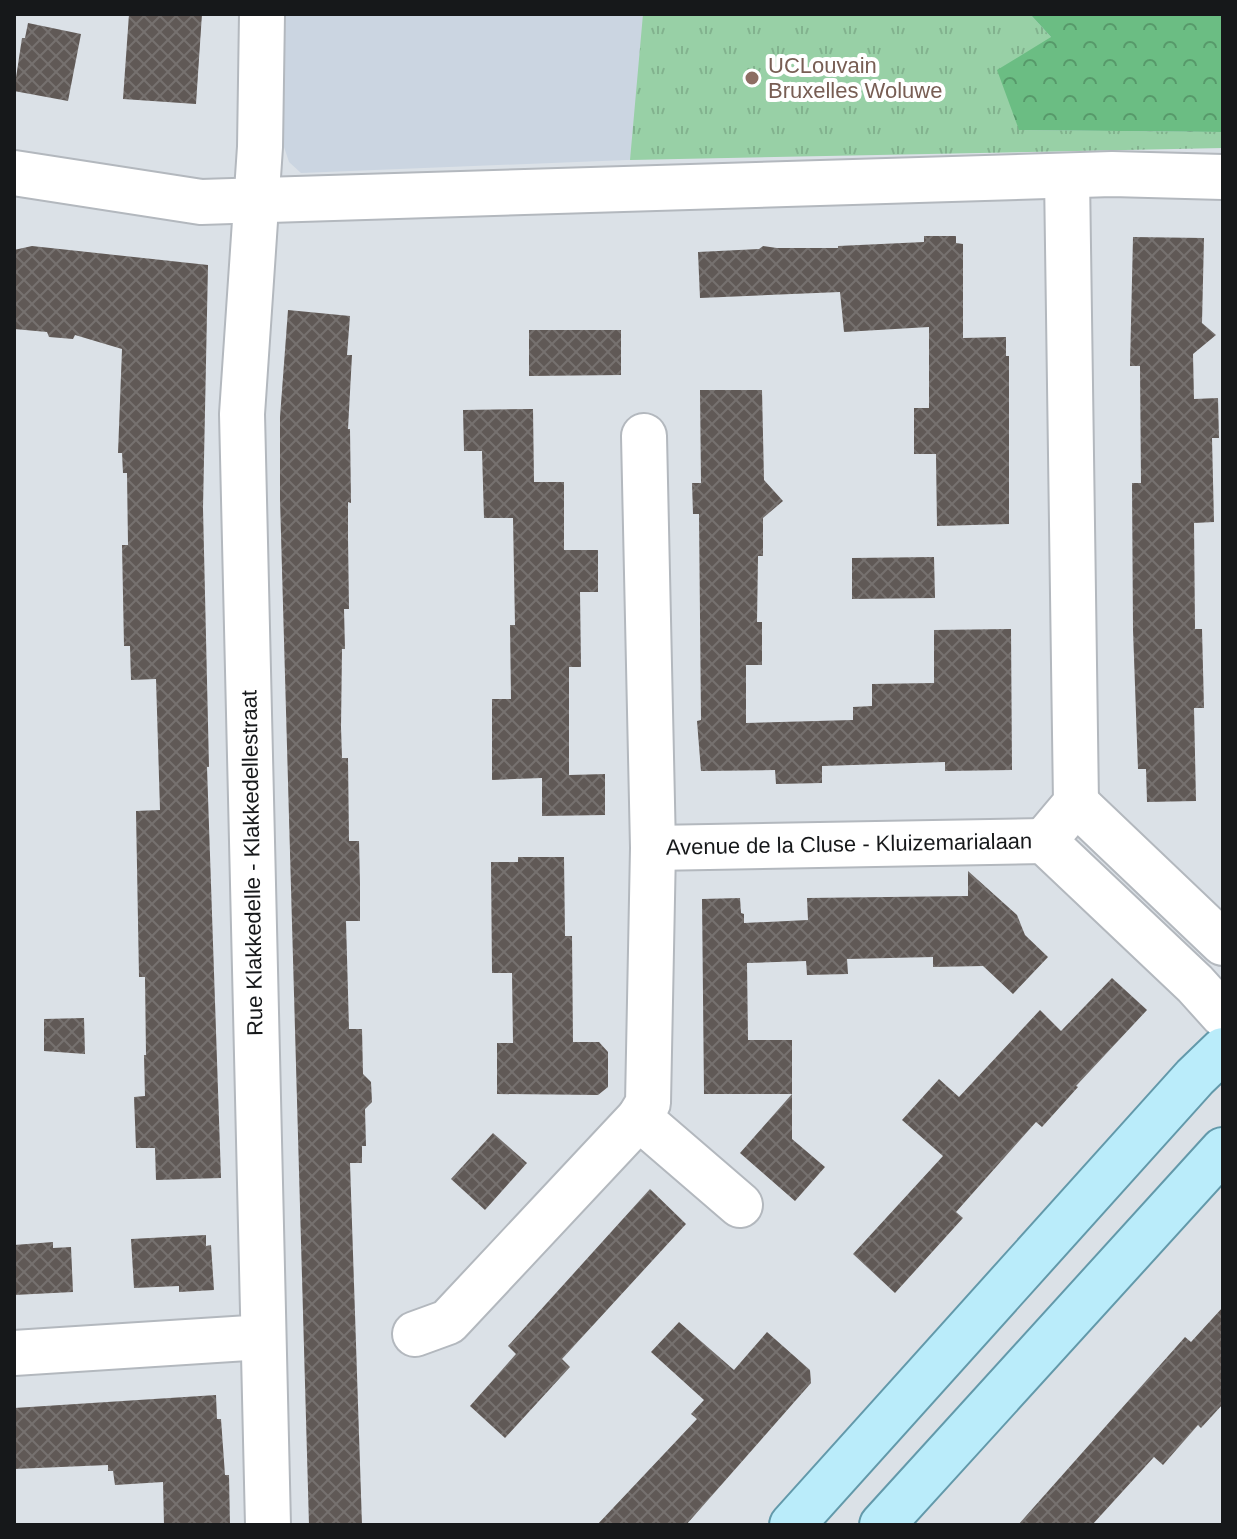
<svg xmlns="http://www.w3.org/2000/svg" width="1237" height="1539" viewBox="0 0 1237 1539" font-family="Arial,sans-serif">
<defs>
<pattern id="grass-tufts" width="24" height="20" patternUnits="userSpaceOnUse" patternTransform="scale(2)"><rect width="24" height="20" fill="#98d0a6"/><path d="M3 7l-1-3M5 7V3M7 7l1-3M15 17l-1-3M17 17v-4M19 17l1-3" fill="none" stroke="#82b28e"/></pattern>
<pattern id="forest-crowns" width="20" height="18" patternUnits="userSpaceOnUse" patternTransform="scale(2)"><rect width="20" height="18" fill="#6bbd83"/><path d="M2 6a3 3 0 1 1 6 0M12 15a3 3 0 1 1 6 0" fill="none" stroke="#57996a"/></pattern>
<pattern id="building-cross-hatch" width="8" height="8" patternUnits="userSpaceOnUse" patternTransform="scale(2)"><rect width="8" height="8" fill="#605956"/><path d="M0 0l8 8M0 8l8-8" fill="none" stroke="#76716f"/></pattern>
</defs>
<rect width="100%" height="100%" fill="#dbe1e7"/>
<path fill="#cbd5e1" d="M 280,14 L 1223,14 L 1223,146 L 1074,142 L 301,173 L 289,162 L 283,144 Z"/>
<path fill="url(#grass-tufts)" d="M 643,14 L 1030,14 L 1051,37 L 1019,130 L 1223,132 L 1223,148 L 630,160 Z"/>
<path fill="url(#forest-crowns)" d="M 1030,14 L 1223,14 L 1223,132 L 1019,130 L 997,70 L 1051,37 Z"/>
<g fill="url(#building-cross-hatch)">
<path d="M 129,14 L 202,14 L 196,104 L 123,99 Z"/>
<path d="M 28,23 L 81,34 L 68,101 L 14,91 L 22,38 L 25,38 Z"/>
<path d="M 924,236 L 956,236 L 956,243 L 963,244 L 963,338 L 1006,337 L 1006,356 L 1009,356 L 1009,524 L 937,526 L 936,454 L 914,454 L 914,408 L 929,408 L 929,327 L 844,332 L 840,292 L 700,298 L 698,252 L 759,249 L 763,246 L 777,248 L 838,248 L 838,246 L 924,242 Z"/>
<path d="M 1133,237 L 1204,238 L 1202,323 L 1216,335 L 1193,354 L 1194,399 L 1218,398 L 1219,438 L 1212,438 L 1214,522 L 1194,523 L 1195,629 L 1202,629 L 1204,708 L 1194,708 L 1196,801 L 1147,802 L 1146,769 L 1138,769 L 1133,630 L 1132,483 L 1141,483 L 1140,366 L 1130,366 Z"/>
<path d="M 32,246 L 208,265 L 203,508 L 209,767 L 207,767 L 221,1178 L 156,1180 L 155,1148 L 136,1148 L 134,1097 L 145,1096 L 144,1055 L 146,1055 L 145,977 L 139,977 L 136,811 L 160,810 L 156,679 L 131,680 L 130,646 L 124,646 L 122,545 L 128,545 L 127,473 L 123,473 L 122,453 L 118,453 L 122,349 L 75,335 L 73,339 L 49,337 L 47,332 L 14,329 L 14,250 Z"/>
<path d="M 288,310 L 350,316 L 347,355 L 352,355 L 348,429 L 350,429 L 351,503 L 348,502 L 348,538 L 349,609 L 344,609 L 345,649 L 342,649 L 341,727 L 342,758 L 348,758 L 349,841 L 359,841 L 360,885 L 360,921 L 346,921 L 349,1029 L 362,1029 L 363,1074 L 371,1082 L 372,1102 L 365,1109 L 366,1146 L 362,1146 L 362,1163 L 350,1163 L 362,1525 L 309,1525 L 280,499 L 280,417 Z"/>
<path d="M 529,330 L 621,330 L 621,375 L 529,376 Z"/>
<path d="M 700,390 L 762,390 L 764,480 L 783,501 L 763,518 L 763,556 L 758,556 L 757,622 L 762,622 L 762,665 L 746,665 L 746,723 L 853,720 L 853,707 L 872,706 L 872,684 L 934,683 L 934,630 L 1011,629 L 1012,770 L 945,771 L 945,762 L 822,766 L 822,783 L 776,784 L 775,770 L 701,771 L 697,721 L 701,720 L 699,514 L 693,514 L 692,483 L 701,483 Z"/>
<path d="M 533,409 L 534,482 L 564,482 L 564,550 L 598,550 L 598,592 L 580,592 L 581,667 L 569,667 L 569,775 L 605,774 L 605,815 L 542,816 L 542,778 L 492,780 L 492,699 L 511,699 L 510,625 L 515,625 L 513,518 L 484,518 L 482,451 L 464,451 L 463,410 Z"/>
<path d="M 934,557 L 935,598 L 852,599 L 852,558 Z"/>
<path d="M 518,857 L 564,857 L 565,936 L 572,936 L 573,1042 L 599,1042 L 608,1052 L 608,1087 L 598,1095 L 497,1094 L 497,1043 L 513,1043 L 512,973 L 492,973 L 491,862 L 518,862 Z"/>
<path d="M 968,871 L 1017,915 L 1025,935 L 1048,957 L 1013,994 L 983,966 L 933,967 L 933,957 L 847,959 L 848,974 L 807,975 L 806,961 L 747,963 L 748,1040 L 792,1040 L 792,1139 L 825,1167 L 795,1201 L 740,1153 L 792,1094 L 704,1094 L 702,899 L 740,898 L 741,913 L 744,914 L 744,923 L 808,920 L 807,898 L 968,896 Z"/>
<path d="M 1112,978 L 1147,1010 L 1076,1086 L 1078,1087 L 1042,1127 L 1036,1122 L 956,1212 L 963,1218 L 895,1293 L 853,1254 L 943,1156 L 902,1120 L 939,1079 L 959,1097 L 1040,1010 L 1061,1031 Z"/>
<path d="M 84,1018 L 85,1054 L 44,1051 L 44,1019 Z"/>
<path d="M 493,1133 L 527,1163 L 485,1210 L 451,1179 Z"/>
<path d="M 650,1189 L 686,1224 L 562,1359 L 570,1367 L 505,1438 L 470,1406 L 516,1354 L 508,1346 Z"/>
<path d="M 206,1235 L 206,1246 L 211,1245 L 214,1290 L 179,1292 L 179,1286 L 134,1288 L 131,1239 Z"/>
<path d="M 53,1242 L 53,1248 L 71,1247 L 73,1292 L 14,1295 L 14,1245 Z"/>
<path d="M 1223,1307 L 1223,1404 L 1201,1428 L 1198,1425 L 1163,1465 L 1154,1457 L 1092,1525 L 1018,1525 L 1185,1337 L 1191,1342 Z"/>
<path d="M 679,1322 L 734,1370 L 767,1332 L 810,1370 L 811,1383 L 686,1525 L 597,1525 L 697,1419 L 691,1414 L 704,1400 L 651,1352 Z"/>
<path d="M 216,1395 L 217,1419 L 221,1419 L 225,1475 L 229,1475 L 230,1525 L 164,1525 L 163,1482 L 115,1485 L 113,1471 L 108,1471 L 108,1465 L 14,1469 L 14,1408 Z"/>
</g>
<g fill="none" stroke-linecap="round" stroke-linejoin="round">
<defs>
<g id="minor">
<path d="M 262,14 L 260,147 L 242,414 L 268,1525"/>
<path d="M 14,173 L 201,202 L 1112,174 L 1223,177"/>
<path d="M 1076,803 L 1223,943"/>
<path d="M 1044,841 L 1076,803 L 1067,176"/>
<path d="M 1044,841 L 1195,984 L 1223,1015"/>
<path d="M 653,848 L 1044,841"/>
<path d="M 639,1118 L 648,1103 L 653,848 L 644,436"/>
<path d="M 415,1334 L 448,1322 L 639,1118 L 740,1205"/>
<path d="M 14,1353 L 263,1337"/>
</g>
<g id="major">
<path d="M 792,1525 L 1195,1077 L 1223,1050"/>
<path d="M 882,1525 L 1223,1150"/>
</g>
</defs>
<use href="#minor" stroke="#b3b8be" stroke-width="48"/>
<use href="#major" stroke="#6399aa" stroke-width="48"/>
<use href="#minor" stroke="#fff" stroke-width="44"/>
<use href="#major" stroke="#baecfa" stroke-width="44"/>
</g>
<circle fill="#8d6e63" stroke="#fff" stroke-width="3" cx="752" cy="78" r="8"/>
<g text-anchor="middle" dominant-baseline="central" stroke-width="8" stroke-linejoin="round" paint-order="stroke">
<g font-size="22" fill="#785e54" stroke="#fff" text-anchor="start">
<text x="768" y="65">UCLouvain<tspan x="768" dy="25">Bruxelles Woluwe</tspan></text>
</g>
<g font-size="22" fill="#16181a" stroke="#fff">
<text transform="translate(849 844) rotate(-1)">Avenue de la Cluse - Kluizemarialaan</text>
<text transform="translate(252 863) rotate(-91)">Rue Klakkedelle - Klakkedellestraat</text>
</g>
</g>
<rect width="1237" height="1539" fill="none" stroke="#16181a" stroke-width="32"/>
</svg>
